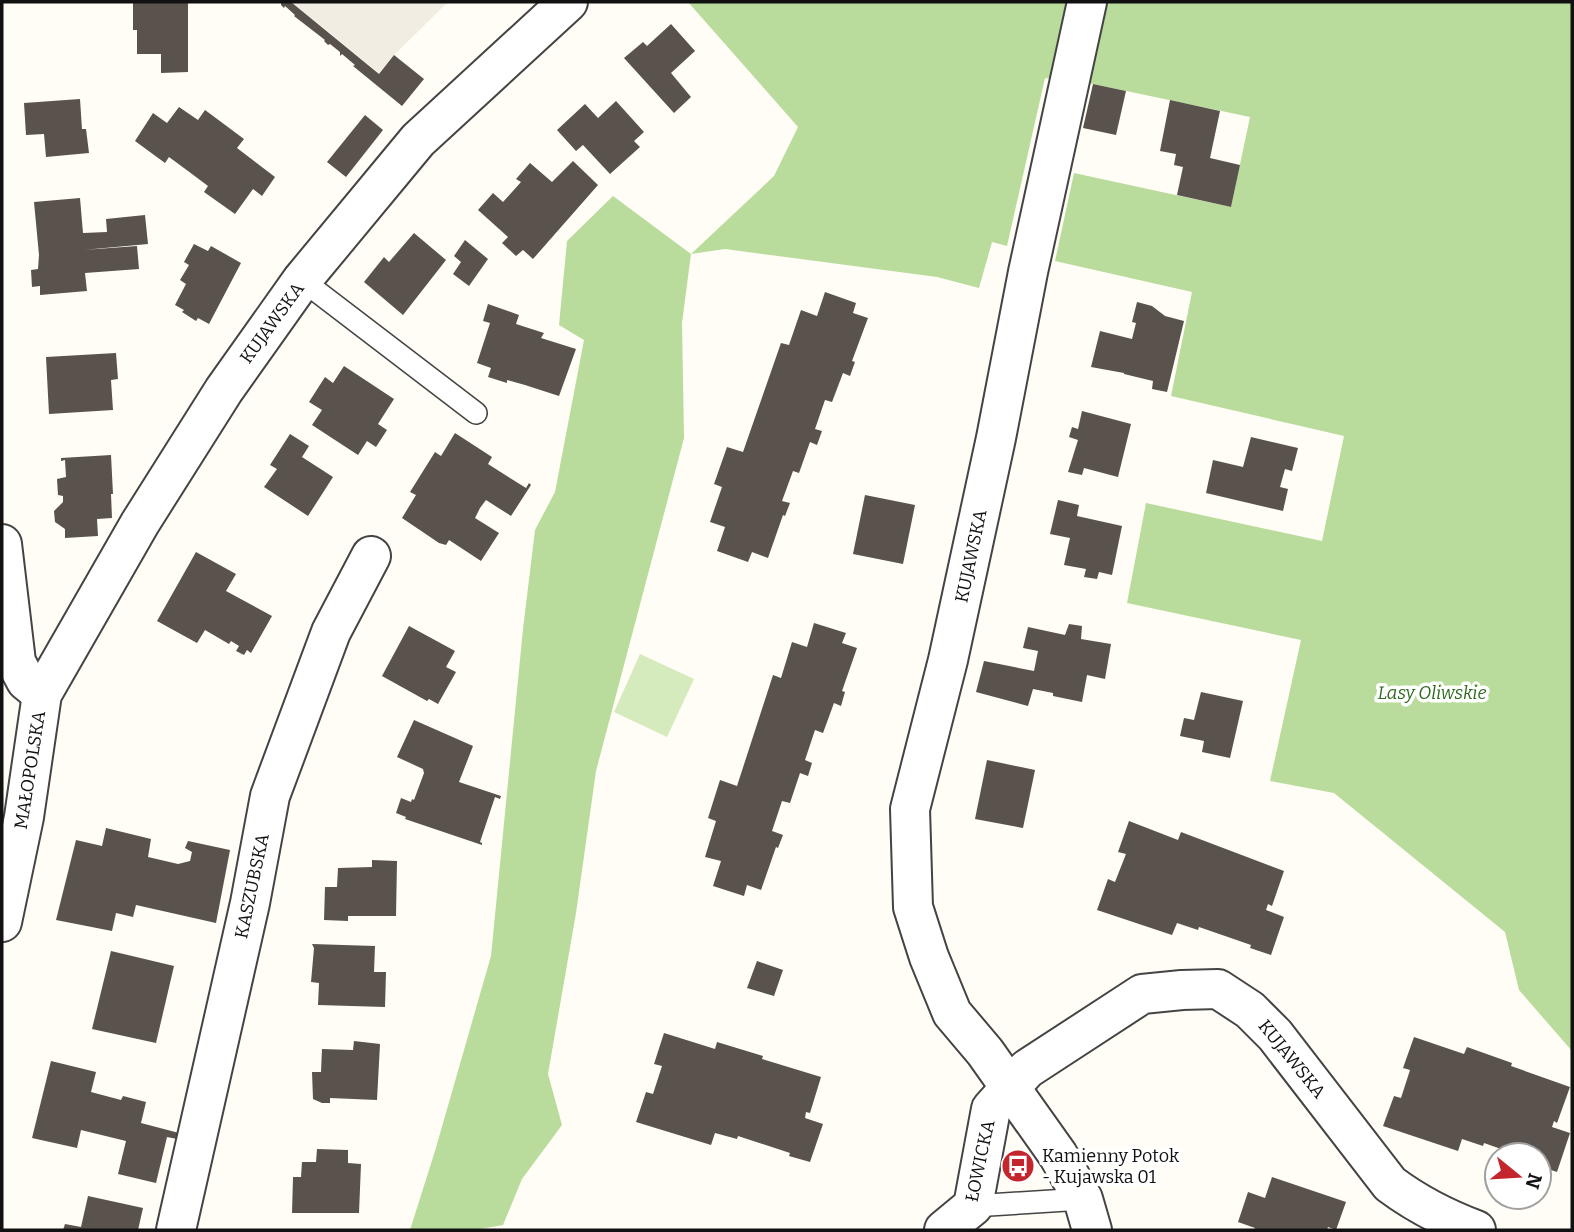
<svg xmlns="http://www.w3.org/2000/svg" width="1574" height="1232" viewBox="0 0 1574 1232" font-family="Bitter,serif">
<rect width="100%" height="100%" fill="#fffdf5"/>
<path fill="#d5ebbd" d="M 640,654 L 694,679 L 667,737 L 614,712 Z"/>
<path fill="#b9dc9c" d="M 688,2 L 1572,2 L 1572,1051 L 1519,990 L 1505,932 L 1334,793 L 1270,781 L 1301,640 L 1127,603 L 1146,503 L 1322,541 L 1344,436 L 1171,396 L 1192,292 L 1055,261 L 1074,173 L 1231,207 L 1250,117 L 1093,84 L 1045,78 L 1007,246 L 992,242 L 979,288 L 937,277 L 725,249 L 691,254 L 682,323 L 684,438 L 596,771 L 576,913 L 548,1074 L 562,1125 L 522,1179 L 503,1225 L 474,1230 L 410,1230 L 435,1151 L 491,956 L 523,629 L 535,530 L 555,492 L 584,340 L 559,325 L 567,241 L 613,196 L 691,254 L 774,176 L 798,127 Z"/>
<path fill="#f1ede2" d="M 292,2 L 448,2 L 394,55 L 379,73 Z"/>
<g fill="#5a524d">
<path d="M 133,2 L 188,2 L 188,72 L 161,73 L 161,54 L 137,54 L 137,30 L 133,30 Z"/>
<path d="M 281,2 L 291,2 L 379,74 L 394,55 L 424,79 L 402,106 L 353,66 L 355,65 L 342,54 L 340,56 L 340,52 L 330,44 L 328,45 L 324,41 L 325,40 L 294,16 L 295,15 L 285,6 L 284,8 L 281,5 Z"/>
<path d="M 671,24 L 695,51 L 671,73 L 691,97 L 674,113 L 624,58 L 643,42 L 647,46 Z"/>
<path d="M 1093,84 L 1126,91 L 1116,135 L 1083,128 Z"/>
<path d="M 80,99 L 82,129 L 86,129 L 89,153 L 46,157 L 44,134 L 26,135 L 24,103 Z"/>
<path d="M 1170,100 L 1220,111 L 1210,158 L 1240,165 L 1231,207 L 1177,195 L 1183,167 L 1174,165 L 1176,154 L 1160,151 Z"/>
<path d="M 616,101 L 644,132 L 634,141 L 640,147 L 610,174 L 583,145 L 576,151 L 557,130 L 585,104 L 598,118 Z"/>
<path d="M 179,107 L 198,120 L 205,110 L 244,139 L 237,148 L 275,177 L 262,196 L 253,189 L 235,214 L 204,192 L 208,186 L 188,171 L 169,157 L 165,163 L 135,141 L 153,113 L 167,123 Z"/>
<path d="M 365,115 L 383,130 L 346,177 L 327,162 Z"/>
<path d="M 573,161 L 598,185 L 533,259 L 523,250 L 516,256 L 502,243 L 508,237 L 478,210 L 493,193 L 503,202 L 521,182 L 516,179 L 530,163 L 552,182 Z"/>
<path d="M 80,198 L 83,233 L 107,232 L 106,219 L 145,215 L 148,244 L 83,250 L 137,246 L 139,269 L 85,273 L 87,291 L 40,295 L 40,286 L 32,287 L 31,270 L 38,269 L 39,255 L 34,202 Z"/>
<path d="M 414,233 L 446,260 L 403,315 L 364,282 L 384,257 L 389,262 Z"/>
<path d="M 465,240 L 488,259 L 469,286 L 453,274 L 461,262 L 454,256 Z"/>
<path d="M 194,244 L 208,251 L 211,246 L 241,263 L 209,324 L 198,318 L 196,321 L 182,312 L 184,310 L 175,305 L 186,284 L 180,280 L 189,265 L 184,262 Z"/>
<path d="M 825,292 L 856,303 L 853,313 L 868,318 L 852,361 L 855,362 L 850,376 L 843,373 L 832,402 L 825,400 L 815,429 L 822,431 L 817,445 L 810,442 L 799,473 L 793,471 L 782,501 L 790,503 L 785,516 L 783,515 L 768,558 L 752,552 L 748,562 L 717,551 L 725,527 L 710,522 L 722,487 L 714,484 L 727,447 L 743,452 L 781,343 L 789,345 L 801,310 L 817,316 Z"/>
<path d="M 1137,302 L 1152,306 L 1165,316 L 1184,321 L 1167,392 L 1152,389 L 1153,381 L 1124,374 L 1124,373 L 1091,367 L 1100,331 L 1132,339 L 1136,323 L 1132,322 Z"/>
<path d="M 488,304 L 519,315 L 516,324 L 544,333 L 541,338 L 576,349 L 559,396 L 525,385 L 507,380 L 507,383 L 488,377 L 491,368 L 477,363 L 490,323 L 483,321 Z"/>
<path d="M 116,353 L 118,379 L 111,380 L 113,410 L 49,414 L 46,357 Z"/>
<path d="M 344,366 L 394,399 L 378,424 L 387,430 L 376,447 L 367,441 L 358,455 L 312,425 L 322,410 L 309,402 L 325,377 L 333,383 Z"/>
<path d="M 1082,411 L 1131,424 L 1118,477 L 1084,468 L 1082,475 L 1068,472 L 1078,440 L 1069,437 L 1072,427 L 1078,429 Z"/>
<path d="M 455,433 L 492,457 L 488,464 L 526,488 L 529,483 L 531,485 L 511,516 L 486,500 L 480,508 L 475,518 L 499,533 L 481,561 L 449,540 L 446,545 L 439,543 L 402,518 L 416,495 L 410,492 L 435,452 L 441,456 Z"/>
<path d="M 290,434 L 309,446 L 302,457 L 333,477 L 308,516 L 264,487 L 277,469 L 270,465 Z"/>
<path d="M 1251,437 L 1298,448 L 1292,471 L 1285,469 L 1280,487 L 1288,489 L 1283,511 L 1206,493 L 1213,460 L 1243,467 Z"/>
<path d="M 111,455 L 113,494 L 111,494 L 112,518 L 97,519 L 98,536 L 65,538 L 65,529 L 55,522 L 54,511 L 63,502 L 63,496 L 58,495 L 57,479 L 66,477 L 65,460 L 61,461 L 61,458 Z"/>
<path d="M 865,495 L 915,505 L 903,564 L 853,554 Z"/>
<path d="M 1058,500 L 1079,505 L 1077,516 L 1122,526 L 1112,575 L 1099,572 L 1097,579 L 1084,577 L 1086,569 L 1064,565 L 1070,538 L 1050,534 Z"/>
<path d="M 196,552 L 236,574 L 226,591 L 272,616 L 251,653 L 247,650 L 244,655 L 236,651 L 239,646 L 231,641 L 229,644 L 205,630 L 197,643 L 157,621 Z"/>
<path d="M 814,623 L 846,633 L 842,643 L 857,648 L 842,691 L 845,692 L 841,706 L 834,703 L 823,733 L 815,730 L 805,760 L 812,763 L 808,776 L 800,773 L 790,803 L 782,801 L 772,831 L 783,835 L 778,848 L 776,847 L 761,890 L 747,885 L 744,896 L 713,886 L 721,861 L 705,857 L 716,821 L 708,818 L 720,780 L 737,786 L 773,675 L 781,678 L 792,642 L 807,647 Z"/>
<path d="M 1069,624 L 1082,626 L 1081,639 L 1111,644 L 1105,679 L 1087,675 L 1082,702 L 1053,696 L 1053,693 L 1033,689 L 1028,706 L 976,692 L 984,661 L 1034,671 L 1038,651 L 1023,648 L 1028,627 L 1065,635 Z"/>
<path d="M 409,626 L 455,651 L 446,667 L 456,672 L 438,704 L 429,699 L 427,701 L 382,676 Z"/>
<path d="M 1201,692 L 1243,701 L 1230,758 L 1202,752 L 1204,741 L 1180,736 L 1184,718 L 1194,720 Z"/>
<path d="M 414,720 L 473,746 L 459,782 L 501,796 L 500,799 L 495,797 L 480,842 L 482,843 L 482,845 L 405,819 L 406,817 L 396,813 L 401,798 L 411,802 L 412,799 L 414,800 L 424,773 L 423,769 L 397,757 Z"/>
<path d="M 987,760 L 1035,770 L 1023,828 L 975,819 Z"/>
<path d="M 1129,821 L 1178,840 L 1181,832 L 1284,871 L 1272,906 L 1268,904 L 1266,910 L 1284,917 L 1271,955 L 1250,948 L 1251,945 L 1199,927 L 1198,930 L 1177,923 L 1172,935 L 1097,910 L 1108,879 L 1115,882 L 1126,854 L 1118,852 Z"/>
<path d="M 106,828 L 151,839 L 148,857 L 178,864 L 190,861 L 192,852 L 185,848 L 188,841 L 230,850 L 216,923 L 136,905 L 133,917 L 116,913 L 112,931 L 56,920 L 76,840 L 102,846 Z"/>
<path d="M 372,860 L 397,861 L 396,916 L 348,916 L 348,921 L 324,920 L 325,887 L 337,887 L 338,868 L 372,867 Z"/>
<path d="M 312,944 L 375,946 L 374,972 L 386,972 L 385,1007 L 318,1005 L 319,983 L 311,982 L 314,948 Z"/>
<path d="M 111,951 L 174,966 L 156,1043 L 92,1029 Z"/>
<path d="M 757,961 L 783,970 L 774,996 L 747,988 Z"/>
<path d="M 664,1033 L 715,1049 L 717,1042 L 763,1056 L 762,1059 L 821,1077 L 810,1113 L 806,1112 L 805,1118 L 823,1124 L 810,1162 L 789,1156 L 790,1153 L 738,1136 L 737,1139 L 715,1133 L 711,1145 L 636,1122 L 646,1092 L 653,1094 L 662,1066 L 654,1064 Z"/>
<path d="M 1414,1037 L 1464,1054 L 1467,1047 L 1512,1063 L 1511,1066 L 1570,1087 L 1557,1123 L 1554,1121 L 1552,1127 L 1570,1133 L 1557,1172 L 1539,1166 L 1539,1155 L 1518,1155 L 1484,1143 L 1483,1146 L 1462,1139 L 1458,1151 L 1383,1126 L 1394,1096 L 1401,1098 L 1410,1070 L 1403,1068 Z"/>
<path d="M 354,1041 L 380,1044 L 377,1100 L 330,1098 L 330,1103 L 322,1103 L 313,1099 L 312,1072 L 321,1072 L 322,1049 L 353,1050 Z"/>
<path d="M 51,1061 L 96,1072 L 91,1092 L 121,1100 L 123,1096 L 146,1102 L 141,1123 L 179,1133 L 177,1139 L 167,1137 L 156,1183 L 118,1174 L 126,1141 L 81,1130 L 77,1148 L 32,1138 Z"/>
<path d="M 317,1149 L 348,1150 L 348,1163 L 361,1164 L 359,1213 L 292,1213 L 293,1177 L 301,1177 L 302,1162 L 316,1162 Z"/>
<path d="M 1272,1177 L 1346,1202 L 1336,1230 L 1328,1227 L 1327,1230 L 1254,1230 L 1255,1228 L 1238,1222 L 1248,1192 L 1265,1198 Z"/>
<path d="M 88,1196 L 143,1208 L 138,1230 L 63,1230 L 65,1224 L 81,1227 Z"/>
</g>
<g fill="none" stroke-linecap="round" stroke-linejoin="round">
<defs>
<g id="lane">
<path d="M 302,280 L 476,413"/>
<path d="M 973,1206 L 1083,1199"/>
</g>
<g id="street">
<path d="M 1087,2 L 1028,272 L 996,438 L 948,660 L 910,809 L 913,907 L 929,957 L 952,1013 L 985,1052 L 1058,1155 L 1083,1199 L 1092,1230"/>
<path d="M 2,544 L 16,662 L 26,681 L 42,694"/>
<path d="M 2,922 L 24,817 L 42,694 L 140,523 L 224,390 L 302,280 L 418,140 L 568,2"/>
<path d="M 176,1230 L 250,903 L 270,796 L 331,632 L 371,556"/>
<path d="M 944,1230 L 973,1206 L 991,1109 L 1027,1069 L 1142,994 L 1182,990 L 1218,989 L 1250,1010 L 1275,1035 L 1390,1184 C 1418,1205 1444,1218 1476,1230"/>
</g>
</defs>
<use href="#lane" stroke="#444" stroke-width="24"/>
<use href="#street" stroke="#444" stroke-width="42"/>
<use href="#lane" stroke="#fff" stroke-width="21"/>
<use href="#street" stroke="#fff" stroke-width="38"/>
</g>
<defs>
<symbol id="bus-disc" viewBox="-11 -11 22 22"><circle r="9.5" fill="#c4262e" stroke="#fff"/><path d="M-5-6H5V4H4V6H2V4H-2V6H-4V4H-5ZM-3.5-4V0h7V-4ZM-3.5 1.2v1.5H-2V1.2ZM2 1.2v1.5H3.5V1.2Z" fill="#fff"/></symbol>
</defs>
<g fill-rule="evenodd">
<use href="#bus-disc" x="999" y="1147" width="38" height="38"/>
</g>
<g text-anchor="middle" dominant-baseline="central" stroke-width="7" stroke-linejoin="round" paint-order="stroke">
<g font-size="18" fill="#111" stroke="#fff">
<text transform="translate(272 323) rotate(-54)">KUJAWSKA</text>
<text transform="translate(971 556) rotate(-78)">KUJAWSKA</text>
<text transform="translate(30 770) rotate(-81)">MAŁOPOLSKA</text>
<text transform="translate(252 886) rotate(-78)">KASZUBSKA</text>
<text transform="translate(1292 1059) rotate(51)">KUJAWSKA</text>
<text transform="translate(980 1161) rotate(-78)">ŁOWICKA</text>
</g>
<g font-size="18" font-style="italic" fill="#2f6b1f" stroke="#fff">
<text x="1432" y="693">Lasy Oliwskie</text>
</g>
<g font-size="18" fill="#111" stroke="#fff" text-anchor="start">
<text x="1042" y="1156">Kamienny Potok<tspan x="1042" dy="21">- Kujawska 01</tspan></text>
</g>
</g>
<rect width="1574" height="1232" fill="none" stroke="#111111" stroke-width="7"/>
<g transform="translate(1518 1176) rotate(108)"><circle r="33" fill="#ffffff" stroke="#a0a0a0" stroke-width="2"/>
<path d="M0-5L12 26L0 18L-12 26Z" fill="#c4262e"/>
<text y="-10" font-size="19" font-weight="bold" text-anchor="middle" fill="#111111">N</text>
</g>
</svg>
